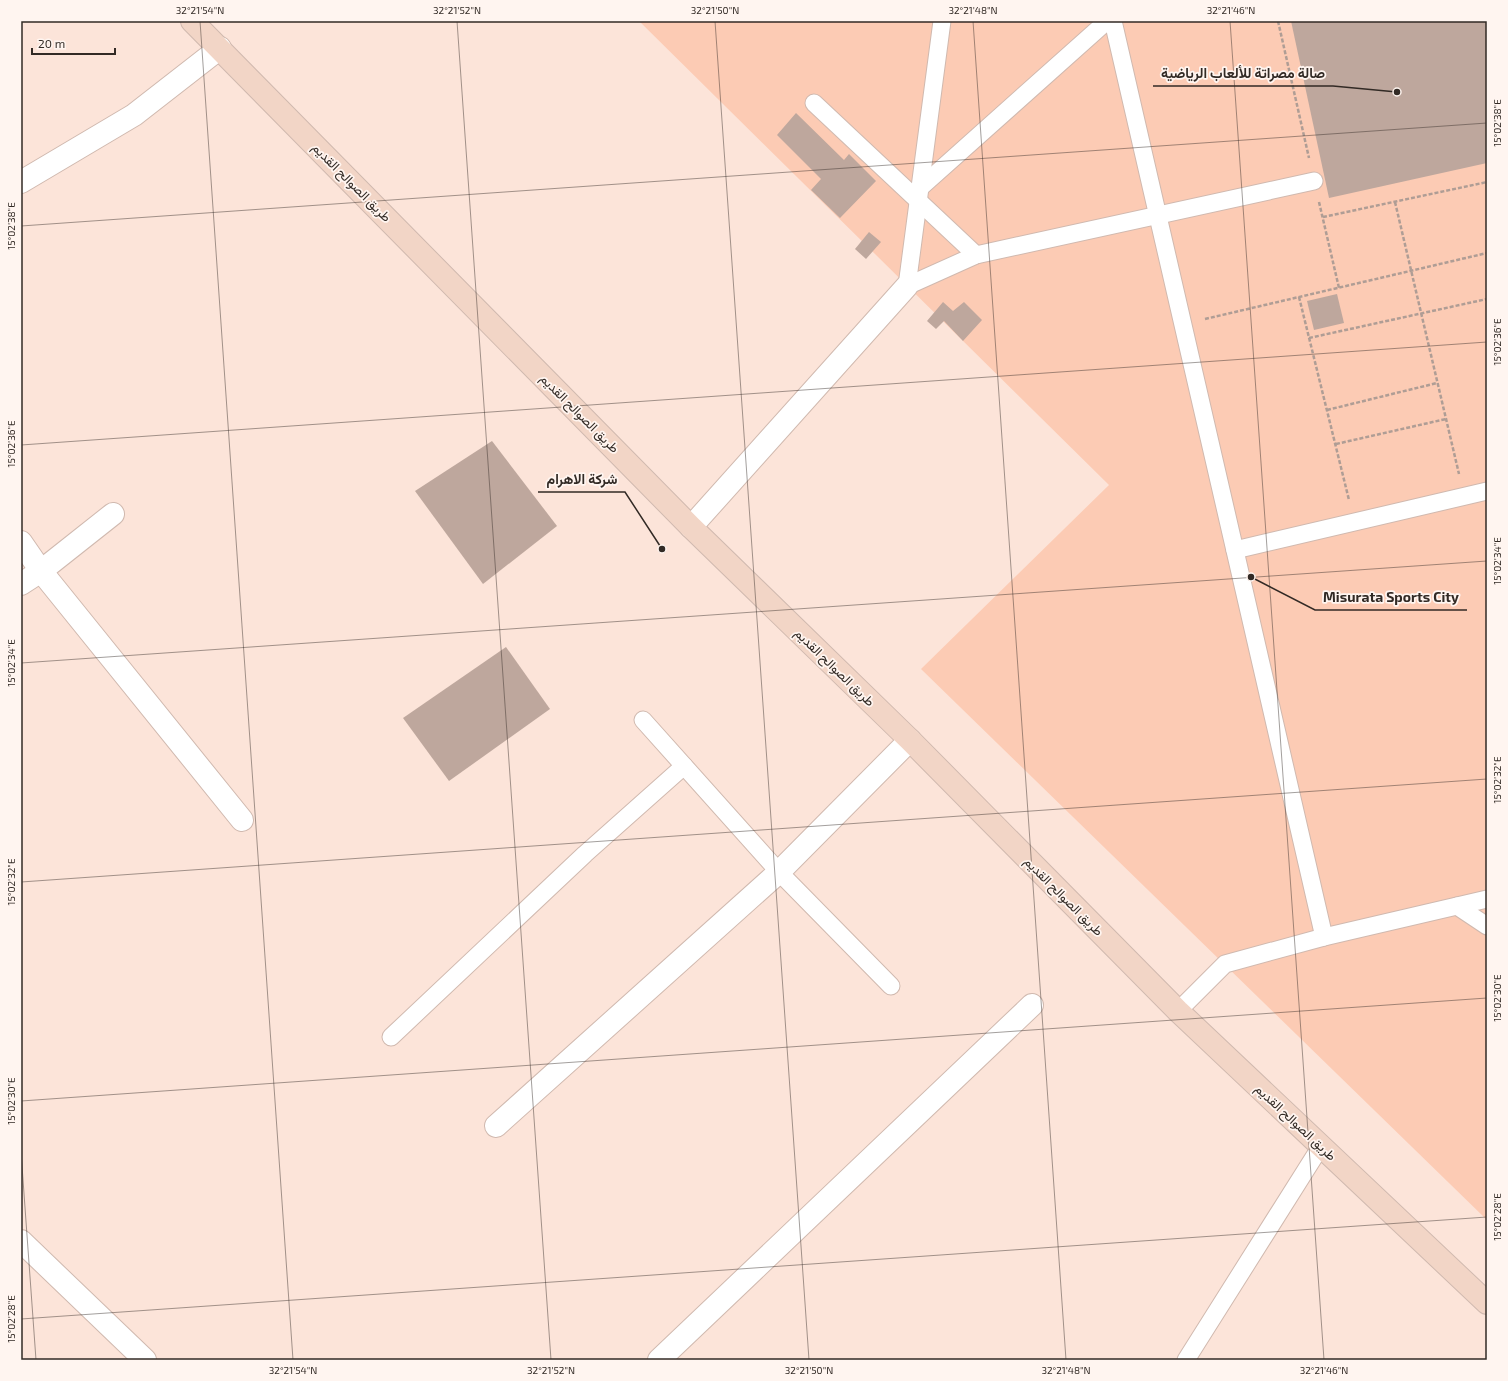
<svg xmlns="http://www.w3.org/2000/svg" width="1508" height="1381" viewBox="0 0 1508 1381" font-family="'Exo 2',Vazirmatn,sans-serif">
<rect width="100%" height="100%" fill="#fce4d9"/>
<path fill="#fccbb4" d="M 639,21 L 1487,21 L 1487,1220 L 921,669 L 1109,485 Z"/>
<g fill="#bea79d">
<path d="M 1291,21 L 1487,21 L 1487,163 L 1329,198 Z"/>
<path d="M 796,113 L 844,160 L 849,154 L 876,181 L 840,218 L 811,190 L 821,179 L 777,135 Z"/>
<path d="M 869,232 L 881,242 L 866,259 L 855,249 Z"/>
<path d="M 1337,294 L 1344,323 L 1314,330 L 1307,301 Z"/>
<path d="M 943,302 L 953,311 L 964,302 L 982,320 L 963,341 L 944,321 L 936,329 L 927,321 Z"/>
<path d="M 492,441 L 557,526 L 483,584 L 415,491 Z"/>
<path d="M 506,647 L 550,709 L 449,781 L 403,718 Z"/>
</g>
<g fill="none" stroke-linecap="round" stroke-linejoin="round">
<defs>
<g id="service">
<path d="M 1113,21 L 1324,937"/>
<path d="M 814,103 L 976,255"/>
<path d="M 921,187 L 1107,21"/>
<path d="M 907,286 L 976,255 L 1314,181"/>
<path d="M 907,286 L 942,21"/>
<path d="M 1235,550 L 1487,491"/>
<path d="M 643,720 L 779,872 L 891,986"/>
<path d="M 1457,906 L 1487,926"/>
<path d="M 1178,1011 L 1225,964 L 1324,937 L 1487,899"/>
<path d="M 391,1037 L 585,854 L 684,766"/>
<path d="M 1186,1360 L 1321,1146"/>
</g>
<g id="minor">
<path d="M 21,182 L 134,115 L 220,48"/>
<path d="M 691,527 L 907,286"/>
<path d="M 21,542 L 41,571 L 242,820"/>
<path d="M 21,584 L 41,571 L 113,514"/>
<path d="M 496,1126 L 779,872 L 910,740"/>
<path d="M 21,1241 L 145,1360"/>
<path d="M 659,1360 L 1032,1005"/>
</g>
<path id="secondary" d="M 192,21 L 691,527 L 910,740 L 1178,1011 L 1487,1303"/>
</defs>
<use href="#service" stroke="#d0b9af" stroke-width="19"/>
<use href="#minor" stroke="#d0b9af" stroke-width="24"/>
<use href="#secondary" stroke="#d0b9af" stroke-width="24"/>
<g stroke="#af9d95" stroke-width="2.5" stroke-dasharray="4 2" stroke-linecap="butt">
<path d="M 1278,21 L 1309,158"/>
<path d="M 1319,202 L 1339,288"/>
<path d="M 1395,202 L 1459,474"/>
<path d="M 1323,217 L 1487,182"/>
<path d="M 1299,297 L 1349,500"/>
<path d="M 1205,319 L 1487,253"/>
<path d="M 1309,338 L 1487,299"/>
<path d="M 1327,410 L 1437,383"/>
<path d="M 1336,444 L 1446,419"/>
</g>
<use href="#service" stroke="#fff" stroke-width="17"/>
<use href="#minor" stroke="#fff" stroke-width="22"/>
<use href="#secondary" stroke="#f2d5c6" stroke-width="22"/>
</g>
<path fill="none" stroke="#322a25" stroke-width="1" stroke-opacity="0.45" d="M 200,21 L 293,1360M 457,21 L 551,1360M 715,21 L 809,1360M 973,21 L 1066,1360M 1230,21 L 1324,1360M 21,226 L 1487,123M 21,445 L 1487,342M 21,663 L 1487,561M 21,882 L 1487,779M 21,1101 L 1487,998M 21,1152 L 36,1360M 21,1319 L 1487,1217"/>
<g text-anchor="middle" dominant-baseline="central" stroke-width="3.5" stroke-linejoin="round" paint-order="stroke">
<g font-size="13" fill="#322a25" stroke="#fff5f0">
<text transform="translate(352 182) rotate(45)">طريق الصوالح القديم</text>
<text transform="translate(580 413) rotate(45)">طريق الصوالح القديم</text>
<text transform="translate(835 667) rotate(44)">طريق الصوالح القديم</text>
<text transform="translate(1064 896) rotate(45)">طريق الصوالح القديم</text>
<text transform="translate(1296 1122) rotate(43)">طريق الصوالح القديم</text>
</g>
</g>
<path fill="none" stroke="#322a25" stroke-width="1.5" d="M1397 92L1333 86H1153M662 549L625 492H538M1251 577L1315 610H1467"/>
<g fill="#322a25" stroke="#fff5f0" stroke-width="1.5">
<circle cx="1397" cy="92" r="4"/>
<circle cx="662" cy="549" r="4"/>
<circle cx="1251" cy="577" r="4"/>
</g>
<g font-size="14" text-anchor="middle" font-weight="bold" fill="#322a25" stroke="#fff5f0" stroke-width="3.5" stroke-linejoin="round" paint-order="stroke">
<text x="1243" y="78">صالة مصراتة للألعاب الرياضية</text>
<text x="582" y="484">شركة الاهرام</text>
<text x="1391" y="602">Misurata Sports City</text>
</g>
<rect width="1508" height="1381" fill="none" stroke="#fff5f0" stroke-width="44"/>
<path d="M32 48v6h83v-6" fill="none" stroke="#322a25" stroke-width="2"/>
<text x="38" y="48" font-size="12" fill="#322a25" stroke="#fff5f0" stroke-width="3" paint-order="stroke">20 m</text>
<rect x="22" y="22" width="1464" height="1337" fill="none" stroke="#322a25" stroke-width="1.5"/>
<g font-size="10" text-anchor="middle" fill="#322a25">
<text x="200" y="14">32°21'54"N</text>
<text x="457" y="14">32°21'52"N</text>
<text x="715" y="14">32°21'50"N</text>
<text x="973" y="14">32°21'48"N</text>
<text x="1231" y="14">32°21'46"N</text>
<text transform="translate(1497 123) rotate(-90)" y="4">15°02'38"E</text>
<text transform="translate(11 226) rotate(-90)" y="4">15°02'38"E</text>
<text transform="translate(1497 342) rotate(-90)" y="4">15°02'36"E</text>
<text transform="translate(11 444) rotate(-90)" y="4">15°02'36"E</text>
<text transform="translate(1497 561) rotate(-90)" y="4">15°02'34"E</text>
<text transform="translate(11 663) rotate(-90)" y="4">15°02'34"E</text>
<text transform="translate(1497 780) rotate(-90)" y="4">15°02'32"E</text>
<text transform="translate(11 882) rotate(-90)" y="4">15°02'32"E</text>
<text transform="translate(1497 998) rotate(-90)" y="4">15°02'30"E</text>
<text transform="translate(11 1101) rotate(-90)" y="4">15°02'30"E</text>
<text transform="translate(1497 1217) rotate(-90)" y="4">15°02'28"E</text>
<text transform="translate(11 1319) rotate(-90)" y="4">15°02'28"E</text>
<text x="293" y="1374">32°21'54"N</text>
<text x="551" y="1374">32°21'52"N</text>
<text x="809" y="1374">32°21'50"N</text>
<text x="1066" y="1374">32°21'48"N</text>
<text x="1324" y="1374">32°21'46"N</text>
</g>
</svg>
